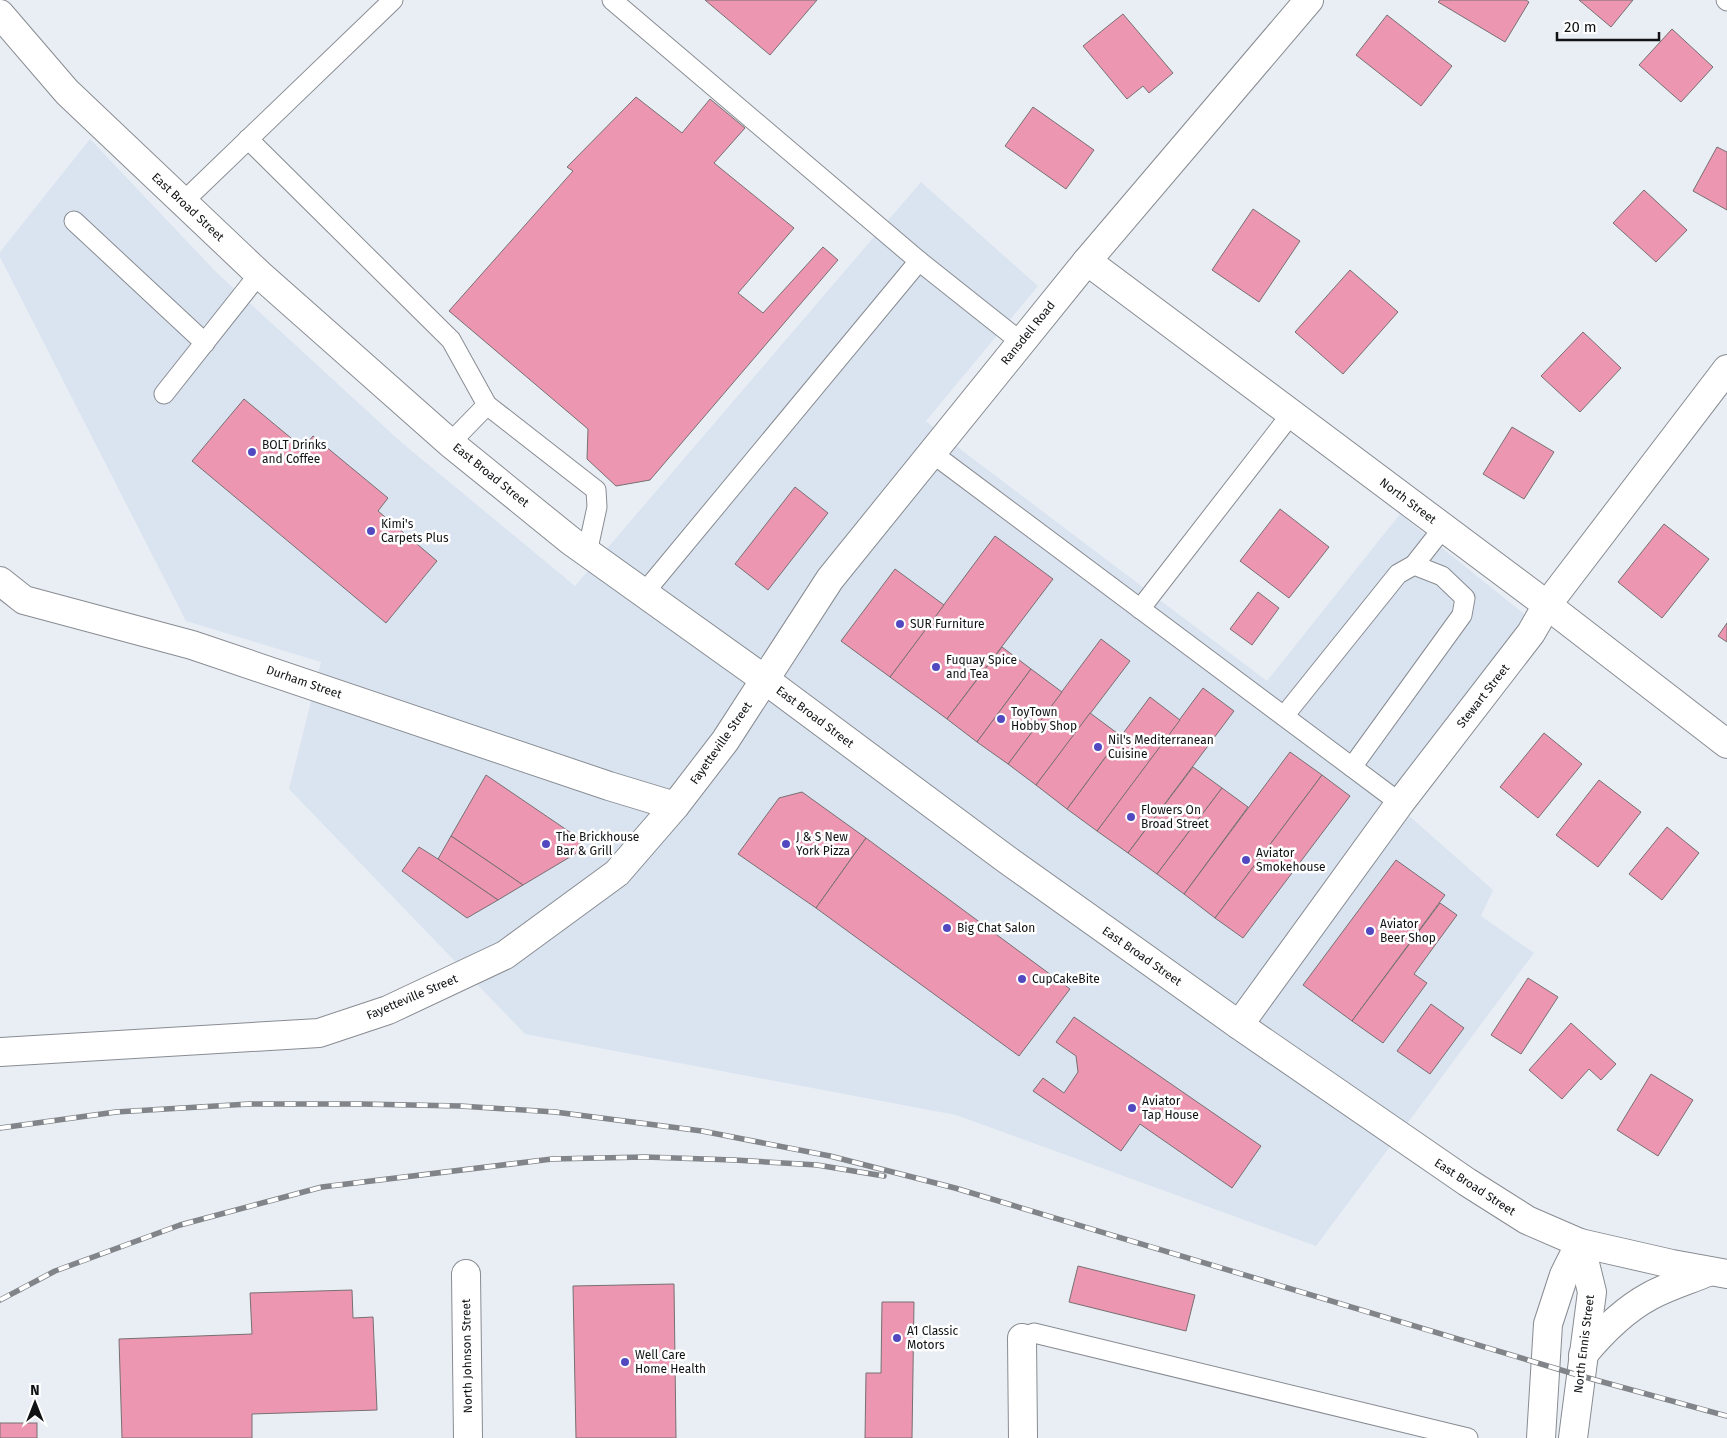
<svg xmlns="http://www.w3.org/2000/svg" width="1727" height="1438" viewBox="0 0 1727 1438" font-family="'Fira Sans',sans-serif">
<rect width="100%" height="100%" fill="#e9eef4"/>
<path fill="#dae3f0" d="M 90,139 L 216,272 L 402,443 L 575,586 L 921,182 L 1038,286 L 926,421 L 964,452 L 1267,681 L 1400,514 L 1528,617 L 1390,799 L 1493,890 L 1481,916 L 1534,953 L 1316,1246 L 956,1115 L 525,1034 L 289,789 L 321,662 L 186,621 L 0,257 L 0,252 Z"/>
<g fill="#ec96b1" stroke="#777072">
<path d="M 705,0 L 817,0 L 770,55 Z"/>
<path d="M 1440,0 L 1526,0 L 1529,2 L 1505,42 L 1438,2 Z"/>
<path d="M 1579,0 L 1633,0 L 1611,27 Z"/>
<path d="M 1123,14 L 1173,73 L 1149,93 L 1143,86 L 1127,99 L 1083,46 Z"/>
<path d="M 1387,15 L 1452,66 L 1421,106 L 1356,55 Z"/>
<path d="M 1672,29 L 1713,67 L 1681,102 L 1639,65 Z"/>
<path d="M 636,97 L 682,133 L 710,99 L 745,128 L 714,163 L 794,228 L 738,293 L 763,313 L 823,247 L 838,260 L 650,480 L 616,486 L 587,459 L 588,429 L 449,311 L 573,171 L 567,167 Z"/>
<path d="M 1033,107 L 1094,150 L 1066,189 L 1005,146 Z"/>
<path d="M 1717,147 L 1727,152 L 1727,210 L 1693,191 Z"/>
<path d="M 1644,190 L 1687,230 L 1656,262 L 1613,223 Z"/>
<path d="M 1253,209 L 1300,241 L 1259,302 L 1212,270 Z"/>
<path d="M 1350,270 L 1398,312 L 1343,374 L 1295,332 Z"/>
<path d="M 1583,332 L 1621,368 L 1580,412 L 1541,376 Z"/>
<path d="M 244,399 L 303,448 L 313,436 L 388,498 L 378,511 L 437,561 L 386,623 L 192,461 Z"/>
<path d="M 1512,427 L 1554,452 L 1524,499 L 1483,474 Z"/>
<path d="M 795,487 L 828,513 L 768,590 L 735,564 Z"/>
<path d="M 1280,509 L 1329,547 L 1289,598 L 1240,561 Z"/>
<path d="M 1664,524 L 1709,559 L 1662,618 L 1618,582 Z"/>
<path d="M 995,536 L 1053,579 L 947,719 L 890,677 Z"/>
<path d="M 895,569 L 944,605 L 890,677 L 841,641 Z"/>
<path d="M 1258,592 L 1279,608 L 1252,645 L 1230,629 Z"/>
<path d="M 1727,623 L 1727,642 L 1718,636 Z"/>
<path d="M 1101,639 L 1130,661 L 1036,785 L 1008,764 Z"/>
<path d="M 1002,647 L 1031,669 L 977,742 L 947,719 Z"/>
<path d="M 1031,669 L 1062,692 L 1008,764 L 977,742 Z"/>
<path d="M 1203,688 L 1234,711 L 1128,853 L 1097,831 Z"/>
<path d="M 1150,697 L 1180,720 L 1097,831 L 1067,809 Z"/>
<path d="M 1090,713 L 1121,736 L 1067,809 L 1036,785 Z"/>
<path d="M 1544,733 L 1582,764 L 1538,818 L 1500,787 Z"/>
<path d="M 1290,752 L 1322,775 L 1215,918 L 1184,894 Z"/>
<path d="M 1193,767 L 1222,788 L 1157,874 L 1128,853 Z"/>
<path d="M 486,775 L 580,839 L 580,851 L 523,885 L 451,836 Z"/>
<path d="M 1322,775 L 1350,796 L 1243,938 L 1215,918 Z"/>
<path d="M 1599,780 L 1641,812 L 1598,867 L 1556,835 Z"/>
<path d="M 1222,788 L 1248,807 L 1184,894 L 1157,874 Z"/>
<path d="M 802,792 L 866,838 L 816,908 L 738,854 L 779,798 Z"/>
<path d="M 1667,827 L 1699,853 L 1662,900 L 1629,874 Z"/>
<path d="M 451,836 L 523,885 L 498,900 L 438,859 Z"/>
<path d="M 866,838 L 1070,989 L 1019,1056 L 816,908 Z"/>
<path d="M 419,847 L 438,859 L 498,900 L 467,918 L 402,871 Z"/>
<path d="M 1396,860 L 1445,895 L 1352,1021 L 1303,985 Z"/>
<path d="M 1440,903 L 1457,915 L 1414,974 L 1427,983 L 1383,1043 L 1352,1021 Z"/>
<path d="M 1528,978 L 1558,997 L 1521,1054 L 1491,1035 Z"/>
<path d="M 1431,1004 L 1464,1028 L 1430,1074 L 1397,1051 Z"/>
<path d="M 1074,1017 L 1261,1146 L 1232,1188 L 1140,1124 L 1121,1151 L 1033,1091 L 1043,1078 L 1064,1093 L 1078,1072 L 1076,1056 L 1056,1042 Z"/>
<path d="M 1571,1023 L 1616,1064 L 1601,1080 L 1589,1069 L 1562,1099 L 1529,1070 Z"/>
<path d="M 1651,1074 L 1693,1100 L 1658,1156 L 1617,1130 Z"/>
<path d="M 1078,1266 L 1195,1295 L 1186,1331 L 1069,1302 Z"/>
<path d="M 674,1284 L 676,1438 L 576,1438 L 573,1286 Z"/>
<path d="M 352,1290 L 353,1318 L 373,1317 L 377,1410 L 252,1414 L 252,1438 L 122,1438 L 119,1339 L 252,1334 L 250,1293 Z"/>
<path d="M 882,1302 L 914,1302 L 912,1438 L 865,1438 L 866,1373 L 881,1373 Z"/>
<rect x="0" y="1423" width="37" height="15"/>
</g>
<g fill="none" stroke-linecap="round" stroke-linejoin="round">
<defs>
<g id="lane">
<path d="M 612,0 L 919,261"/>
<path d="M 1726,0 L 1727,1"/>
<path d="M 248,139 L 451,340 L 487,405 L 596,490 L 597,507 L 587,553"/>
<path d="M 183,202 L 393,0"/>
<path d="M 74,221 L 205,343"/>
<path d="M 164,394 L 259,274"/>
<path d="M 450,443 L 487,405"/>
<path d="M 932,453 L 1400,803"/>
<path d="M 1414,565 L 1443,528"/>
<path d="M 644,593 L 919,261 L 1021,342"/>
<path d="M 1140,609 L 1292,413"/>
<path d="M 1284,716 L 1398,574 L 1414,565 L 1442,576 L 1465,598 L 1462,615 L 1352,767"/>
<path d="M 1022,1338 L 1034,1333 L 1468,1438"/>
</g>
<g id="street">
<path d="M 1087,261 L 1547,605 L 1727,744"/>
<path d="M 0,581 L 24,600 L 192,645 L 609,786 L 675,806"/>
<path d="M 1239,1025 L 1400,803 L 1531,633 L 1547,605 L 1727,369"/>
<path d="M 0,1052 L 319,1033 L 388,1010 L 505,955 L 617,873 L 675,806 L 725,741 L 830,579 L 1087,261 L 1309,0"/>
<path d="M 466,1274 L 468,1438"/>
<path d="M 1022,1338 L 1023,1438"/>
</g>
<g id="secondary">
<path d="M 0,14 L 67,92 L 259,274 L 450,443 L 571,541 L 764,679 L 1006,859 L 1239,1025 L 1467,1182 L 1527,1220 L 1580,1243 L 1672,1264 L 1727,1274"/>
<path d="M 1583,1355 C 1602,1332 1624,1310 1650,1296 C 1668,1286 1689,1280 1708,1272"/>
<path d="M 1541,1438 L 1548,1324 L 1564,1275 L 1580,1243"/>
<path d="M 1573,1438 L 1592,1292 L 1580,1243"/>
</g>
</defs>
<use href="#lane" stroke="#888c92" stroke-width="21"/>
<use href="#street" stroke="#888c92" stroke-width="30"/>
<use href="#secondary" stroke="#888c92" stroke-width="30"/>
<use href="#lane" stroke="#fff" stroke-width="19"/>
<use href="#street" stroke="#fff" stroke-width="28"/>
<use href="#secondary" stroke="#fff" stroke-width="28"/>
<defs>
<g id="rail">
<path d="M 0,1128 L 116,1112 L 249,1104 L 362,1104 L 460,1106 L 555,1112 L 702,1131 L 830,1156 L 955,1188 L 1581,1376 L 1727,1416"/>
<path d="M 0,1300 L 55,1271 L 180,1225 L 322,1187 L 552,1159 L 645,1157 L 734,1160 L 817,1165 L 884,1176"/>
</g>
</defs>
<use href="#rail" stroke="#818589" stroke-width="5.5"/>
<use href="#rail" stroke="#fff" stroke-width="4" stroke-dasharray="11" stroke-linecap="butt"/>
</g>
<g fill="#5249c1" stroke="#fff" stroke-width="2">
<circle cx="252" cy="452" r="5"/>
<circle cx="371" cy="531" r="5"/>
<circle cx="900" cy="624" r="5"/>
<circle cx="936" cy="667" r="5"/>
<circle cx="1001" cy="719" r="5"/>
<circle cx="1098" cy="747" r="5"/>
<circle cx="1131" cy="817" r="5"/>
<circle cx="546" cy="844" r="5"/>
<circle cx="786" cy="844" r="5"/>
<circle cx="1246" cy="860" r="5"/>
<circle cx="947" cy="928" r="5"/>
<circle cx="1370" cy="931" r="5"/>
<circle cx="1022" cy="979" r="5"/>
<circle cx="1132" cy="1108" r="5"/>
<circle cx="897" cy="1338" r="5"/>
<circle cx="625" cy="1362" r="5"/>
</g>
<g text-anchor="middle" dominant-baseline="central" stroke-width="5" stroke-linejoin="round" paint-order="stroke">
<g font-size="12" fill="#101214" stroke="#fff">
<text transform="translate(188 207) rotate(43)">East Broad Street</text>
<text transform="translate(1028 333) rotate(-51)">Ransdell Road</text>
<text transform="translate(491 475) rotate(39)">East Broad Street</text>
<text transform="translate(1408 501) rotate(37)">North Street</text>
<text transform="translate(304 682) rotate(19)">Durham Street</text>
<text transform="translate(1483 696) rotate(-52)">Stewart Street</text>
<text transform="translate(815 717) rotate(37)">East Broad Street</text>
<text transform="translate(721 743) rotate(-55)">Fayetteville Street</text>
<text transform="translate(1142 956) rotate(35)">East Broad Street</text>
<text transform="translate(412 997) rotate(-23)">Fayetteville Street</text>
<text transform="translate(1475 1187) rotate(33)">East Broad Street</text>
<text transform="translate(1584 1344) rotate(-83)">North Ennis Street</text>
<text transform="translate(467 1356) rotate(-91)">North Johnson Street</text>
</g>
<g font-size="12" fill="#101214" stroke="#fff" text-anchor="start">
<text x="262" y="445">BOLT Drinks<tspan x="262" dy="14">and Coffee</tspan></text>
<text x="381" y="524">Kimi's<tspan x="381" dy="14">Carpets Plus</tspan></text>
<text x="910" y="624">SUR Furniture</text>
<text x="946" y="660">Fuquay Spice<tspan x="946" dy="14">and Tea</tspan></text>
<text x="1011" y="712">ToyTown<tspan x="1011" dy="14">Hobby Shop</tspan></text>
<text x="1108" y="740">Nil's Mediterranean<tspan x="1108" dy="14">Cuisine</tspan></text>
<text x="1141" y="810">Flowers On<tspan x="1141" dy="14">Broad Street</tspan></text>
<text x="556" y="837">The Brickhouse<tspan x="556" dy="14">Bar &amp; Grill</tspan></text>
<text x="796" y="837">J &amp; S New<tspan x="796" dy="14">York Pizza</tspan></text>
<text x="1256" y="853">Aviator<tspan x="1256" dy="14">Smokehouse</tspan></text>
<text x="1380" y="924">Aviator<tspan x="1380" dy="14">Beer Shop</tspan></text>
<text x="957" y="928">Big Chat Salon</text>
<text x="1032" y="979">CupCakeBite</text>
<text x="1142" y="1101">Aviator<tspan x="1142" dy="14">Tap House</tspan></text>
<text x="907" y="1331">A1 Classic<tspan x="907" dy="14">Motors</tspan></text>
<text x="635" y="1355">Well Care<tspan x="635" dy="14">Home Health</tspan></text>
</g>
</g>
<g transform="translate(35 1403)" stroke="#ffffff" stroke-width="4" paint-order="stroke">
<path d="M0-4L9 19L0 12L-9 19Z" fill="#101214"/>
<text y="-8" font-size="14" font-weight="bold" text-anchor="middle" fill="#101214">N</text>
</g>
<path d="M1557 32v8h102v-8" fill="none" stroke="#101214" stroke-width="2.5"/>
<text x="1564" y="32" font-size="15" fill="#101214" stroke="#ffffff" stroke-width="4" paint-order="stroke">20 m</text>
</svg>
